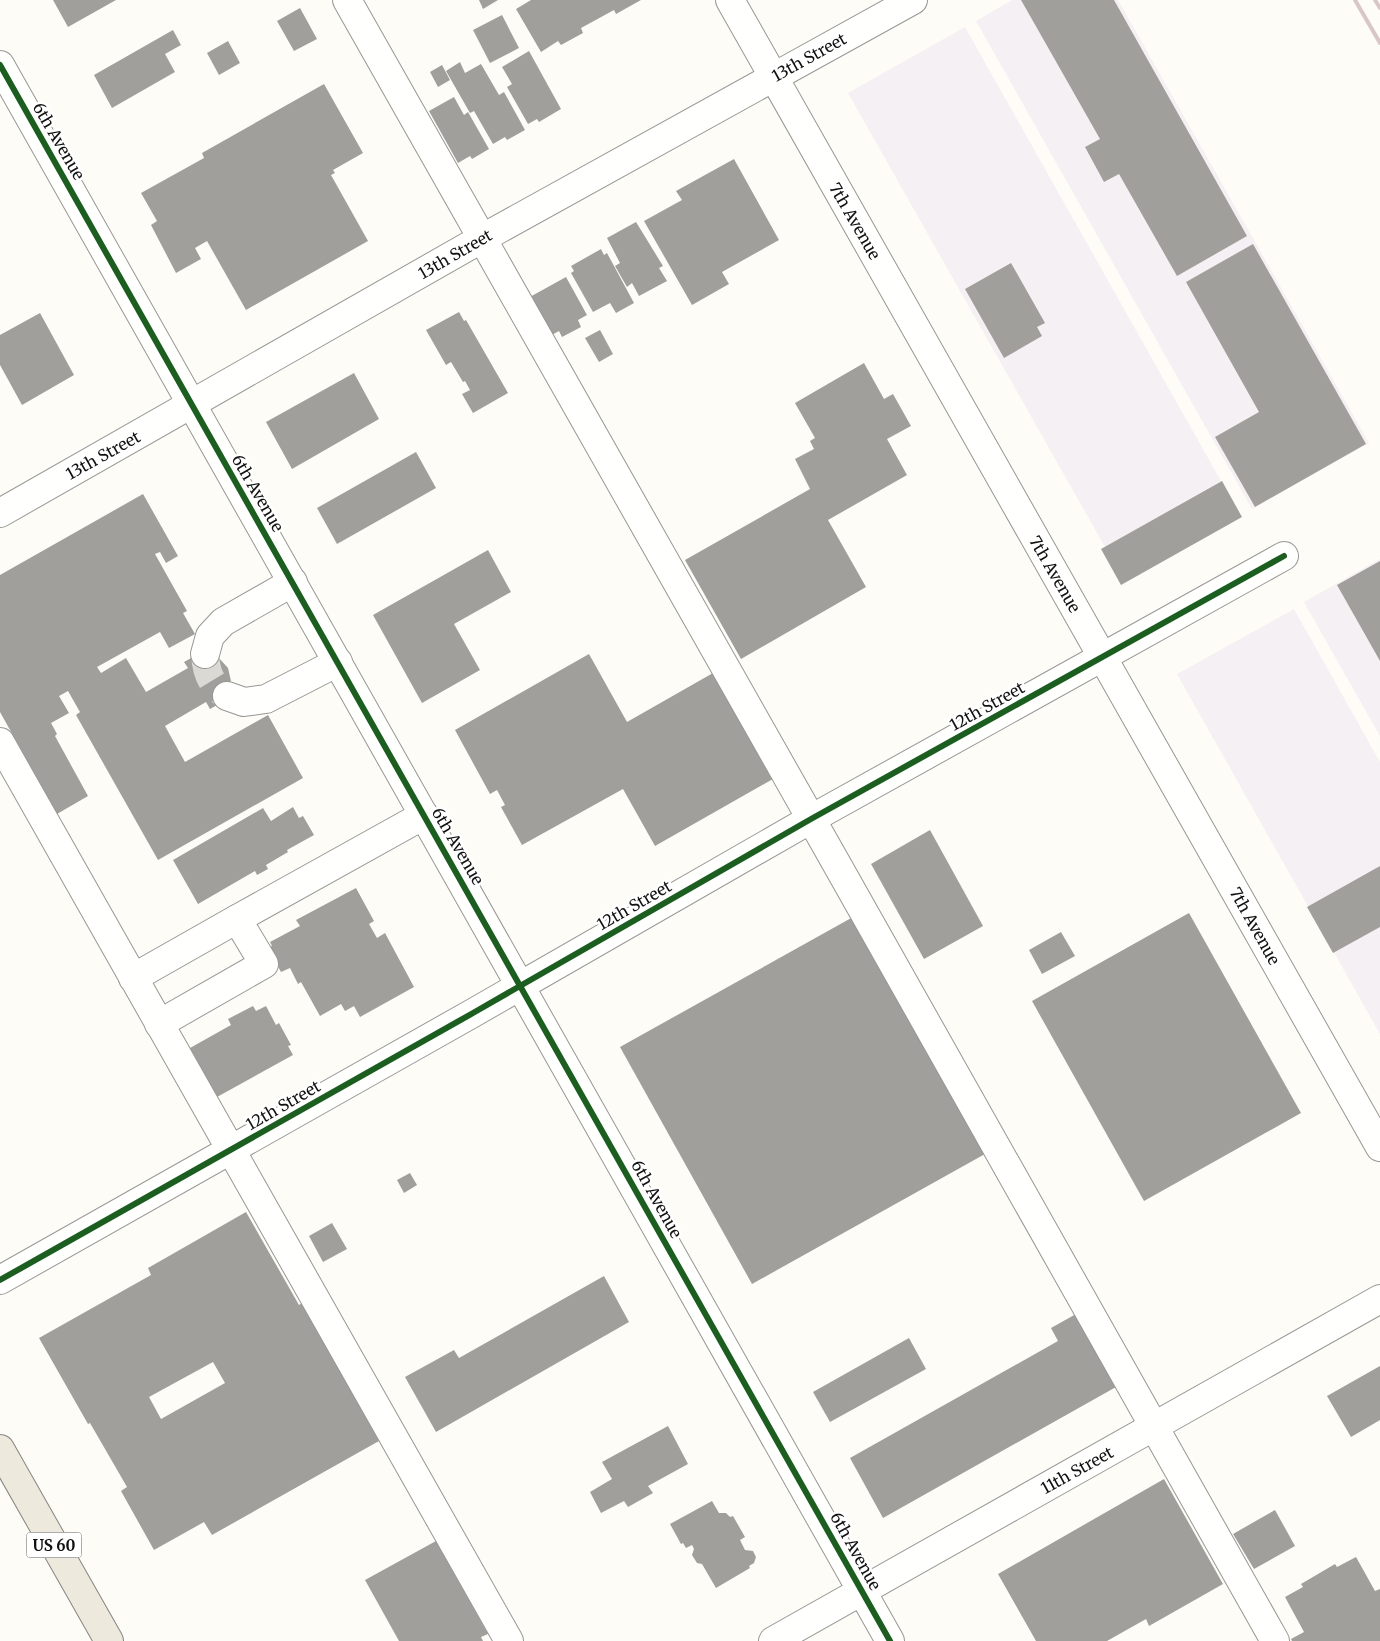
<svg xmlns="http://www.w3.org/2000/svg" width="1380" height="1641" viewBox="0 0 1380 1641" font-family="Merriweather,serif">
<rect width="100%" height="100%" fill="#fdfcf7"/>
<g fill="#f5f0f3">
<path d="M 1012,0 L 1118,0 L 1369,443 L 1252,509 L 976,21 Z"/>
<path d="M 965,27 L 1221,481 L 1105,547 L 848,93 Z"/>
<path d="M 1380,559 L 1380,736 L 1304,602 Z"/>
<path d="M 1294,609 L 1380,762 L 1380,1034 L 1177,674 Z"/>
</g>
<g fill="#a19f9c" fill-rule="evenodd">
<path d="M 53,0 L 116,0 L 68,27 Z"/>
<path d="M 479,0 L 498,0 L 483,9 Z"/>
<path d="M 531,0 L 641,0 L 616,14 L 614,10 L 581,28 L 583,33 L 561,45 L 558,41 L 541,52 L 516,9 Z"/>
<path d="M 1021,0 L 1114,0 L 1247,236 L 1177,276 L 1119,174 L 1104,182 L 1085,147 L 1100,139 Z"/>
<path d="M 300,8 L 317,39 L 294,51 L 277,21 Z"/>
<path d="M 502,15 L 519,48 L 490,63 L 473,30 Z"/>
<path d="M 173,30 L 181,45 L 165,54 L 175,72 L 112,108 L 94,75 Z"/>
<path d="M 228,41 L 240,63 L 219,75 L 207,53 Z"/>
<path d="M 529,51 L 561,109 L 539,122 L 537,119 L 528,124 L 507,87 L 512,84 L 502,67 Z"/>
<path d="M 460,62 L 465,73 L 481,64 L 499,95 L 504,92 L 525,130 L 507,140 L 505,137 L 493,144 L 474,111 L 470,113 L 446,71 Z"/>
<path d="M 442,65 L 450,80 L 438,87 L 430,72 Z"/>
<path d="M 324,84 L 363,153 L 333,170 L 335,173 L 331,175 L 368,241 L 246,310 L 207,241 L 195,248 L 201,259 L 176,273 L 151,225 L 157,221 L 141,193 L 204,158 L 202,153 Z"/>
<path d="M 454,97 L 464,115 L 468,112 L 489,149 L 472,159 L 470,156 L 458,163 L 429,111 Z"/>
<path d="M 734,159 L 779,240 L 722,272 L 729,284 L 692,305 L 644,221 L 682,200 L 676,191 Z"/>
<path d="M 636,222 L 663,266 L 659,268 L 667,281 L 639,296 L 632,283 L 627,287 L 615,266 L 620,263 L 607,238 Z"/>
<path d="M 1253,244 L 1366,444 L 1255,507 L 1215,437 L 1259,412 L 1186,282 Z"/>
<path d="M 601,249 L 604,255 L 607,253 L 634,303 L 616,313 L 610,303 L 593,312 L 571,273 L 574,271 L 571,266 Z"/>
<path d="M 1011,263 L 1045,323 L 1037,327 L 1042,336 L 1004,358 L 965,289 Z"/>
<path d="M 566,277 L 587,315 L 578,320 L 581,327 L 562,337 L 559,331 L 550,336 L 528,298 Z"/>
<path d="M 459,312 L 464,321 L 466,320 L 508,393 L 473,413 L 462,394 L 470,390 L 465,381 L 463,382 L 451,362 L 446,365 L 426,330 Z"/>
<path d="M 40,313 L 74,375 L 22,405 L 0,365 L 0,335 Z"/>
<path d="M 600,330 L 613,354 L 599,362 L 585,338 Z"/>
<path d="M 864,363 L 884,399 L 893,394 L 911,426 L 887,439 L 907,475 L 828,520 L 866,587 L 741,659 L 685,560 L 810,489 L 795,459 L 814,449 L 810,441 L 815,438 L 795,403 Z"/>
<path d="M 354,373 L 379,419 L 292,469 L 266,422 Z"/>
<path d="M 416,452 L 436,488 L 337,544 L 317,508 Z"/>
<path d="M 1222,481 L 1242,517 L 1121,585 L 1101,549 Z"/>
<path d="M 143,494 L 178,556 L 166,563 L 160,552 L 155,554 L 187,611 L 183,613 L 195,634 L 169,648 L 160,632 L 97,667 L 101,673 L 126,658 L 146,692 L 188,668 L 184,662 L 193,657 L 213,656 L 219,658 L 228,668 L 231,681 L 231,688 L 219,704 L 210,709 L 206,702 L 165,726 L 185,762 L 268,715 L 303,778 L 158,860 L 76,715 L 80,712 L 68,691 L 59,696 L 69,713 L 51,723 L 57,734 L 55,736 L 88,796 L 57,814 L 0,712 L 0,575 Z"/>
<path d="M 488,550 L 511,592 L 454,624 L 480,670 L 422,703 L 373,615 Z"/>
<path d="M 1380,561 L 1380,661 L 1337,585 Z"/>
<path d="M 589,654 L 627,722 L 713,673 L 773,779 L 655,846 L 623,789 L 522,845 L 501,807 L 505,805 L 497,790 L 490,794 L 455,730 Z"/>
<path d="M 293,807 L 299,818 L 303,816 L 314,835 L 287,850 L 288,852 L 266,865 L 268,869 L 257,875 L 255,871 L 198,904 L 173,860 L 263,808 L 271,821 Z"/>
<path d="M 930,830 L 983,926 L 924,959 L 871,864 Z"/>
<path d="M 1380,866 L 1380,927 L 1333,953 L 1307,907 Z"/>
<path d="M 356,888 L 374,921 L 369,924 L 377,938 L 385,933 L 414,987 L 360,1017 L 354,1006 L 345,1011 L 341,1004 L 320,1016 L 301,982 L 298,984 L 290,968 L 281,972 L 268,948 L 272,946 L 270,942 L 300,926 L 296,920 Z"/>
<path d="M 1189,913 L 1301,1113 L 1144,1201 L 1032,1001 Z"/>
<path d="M 853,917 L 985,1154 L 752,1284 L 620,1047 Z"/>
<path d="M 1061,932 L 1075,956 L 1042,974 L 1029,950 Z"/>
<path d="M 253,1006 L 256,1011 L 266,1006 L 276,1025 L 279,1023 L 291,1045 L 288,1046 L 293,1055 L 217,1097 L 190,1048 L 231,1025 L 228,1019 Z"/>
<path d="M 410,1173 L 417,1185 L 404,1193 L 397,1180 Z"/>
<path d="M 246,1212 L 299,1305 L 302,1303 L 379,1441 L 212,1535 L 204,1522 L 154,1550 L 121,1491 L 127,1487 L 90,1423 L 88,1424 L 39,1338 L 151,1275 L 148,1268 ZM 213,1362 L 225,1383 L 161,1419 L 149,1397 Z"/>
<path d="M 332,1223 L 347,1249 L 323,1262 L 309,1236 Z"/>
<path d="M 604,1276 L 629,1322 L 436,1432 L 405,1377 L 454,1350 L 459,1358 Z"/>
<path d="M 1076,1314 L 1116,1387 L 883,1518 L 850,1458 L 1058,1341 L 1051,1328 Z"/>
<path d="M 909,1338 L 926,1369 L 830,1422 L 813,1392 Z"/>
<path d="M 1380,1366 L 1380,1420 L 1351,1437 L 1327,1396 Z"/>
<path d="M 668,1426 L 688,1464 L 648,1486 L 653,1493 L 628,1507 L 624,1501 L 601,1513 L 590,1492 L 612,1479 L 602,1462 Z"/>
<path d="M 1164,1479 L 1223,1584 L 1149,1626 L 1146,1619 L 1107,1641 L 1036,1641 L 998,1574 Z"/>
<path d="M 712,1501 L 719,1513 L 726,1513 L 730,1517 L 733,1516 L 745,1537 L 740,1540 L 745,1550 L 753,1551 L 756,1557 L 754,1563 L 749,1566 L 750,1568 L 716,1588 L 702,1564 L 697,1563 L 692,1555 L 694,1549 L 692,1545 L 686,1548 L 683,1543 L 681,1544 L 670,1524 Z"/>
<path d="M 1275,1510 L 1295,1546 L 1254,1569 L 1233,1534 Z"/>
<path d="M 436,1541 L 488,1634 L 481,1637 L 483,1641 L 399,1641 L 365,1580 Z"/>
<path d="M 1356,1557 L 1375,1591 L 1380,1589 L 1380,1641 L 1292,1641 L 1291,1639 L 1304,1632 L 1285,1597 L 1303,1587 L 1301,1584 L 1335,1564 L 1337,1567 Z"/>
</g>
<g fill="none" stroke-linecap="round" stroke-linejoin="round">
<path stroke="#dad9d4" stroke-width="28" stroke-dasharray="28 14" stroke-linecap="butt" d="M 205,654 C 206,673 211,685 227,696"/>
<defs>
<g id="minor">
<path d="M 347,0 L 835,861 L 1275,1641"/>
<path d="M 730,0 L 1380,1147"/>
<path d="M 0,65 L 890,1641"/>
<path d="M 0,513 L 481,239 L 913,0"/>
<path d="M 205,654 L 210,636 L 223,622 L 293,582"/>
<path d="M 227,696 L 244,702 L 266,699 L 338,662"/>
<path d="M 0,742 L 509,1641"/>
<path d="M 133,978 L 237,919"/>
<path d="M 159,1024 L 264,964 L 237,919 L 424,815"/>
<path d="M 0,1280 L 473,1013 L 811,819 L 1284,556"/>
<path d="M 773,1641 L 1380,1299"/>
</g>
<path id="major" d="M 0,1449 L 109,1641"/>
</defs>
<use href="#minor" stroke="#979795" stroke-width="30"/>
<use href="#major" stroke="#858482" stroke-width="30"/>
<use href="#minor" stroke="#fffffe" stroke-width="28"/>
<use href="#major" stroke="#ede9dc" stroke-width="28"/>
<g stroke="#d9c6c7" stroke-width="4">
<path d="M 1355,0 L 1380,43"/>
<path d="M 1375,0 L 1380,8"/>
</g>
<defs>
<g id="cycleway">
<path d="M 0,65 L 890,1641"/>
<path d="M 0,1280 L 473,1013 L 811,819 L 1284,556"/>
</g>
</defs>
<use href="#cycleway" stroke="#fff" stroke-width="9"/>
<use href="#cycleway" stroke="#1b5e20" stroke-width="6"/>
</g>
<g text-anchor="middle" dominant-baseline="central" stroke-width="5" stroke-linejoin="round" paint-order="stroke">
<rect fill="#fff" stroke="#585858" stroke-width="1" x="26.5" y="1532.5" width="55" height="25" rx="4"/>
<g font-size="15" font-weight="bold" fill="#111">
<text x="54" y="1545">US 60</text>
</g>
<g font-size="16" fill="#111" stroke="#fff">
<text transform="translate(809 57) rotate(-29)">13th Street</text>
<text transform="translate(59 141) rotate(60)">6th Avenue</text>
<text transform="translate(855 221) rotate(60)">7th Avenue</text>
<text transform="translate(455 254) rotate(-30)">13th Street</text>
<text transform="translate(103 455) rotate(-29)">13th Street</text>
<text transform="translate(258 493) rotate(60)">6th Avenue</text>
<text transform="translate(1055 574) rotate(60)">7th Avenue</text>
<text transform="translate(987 706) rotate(-29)">12th Street</text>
<text transform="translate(458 846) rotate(60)">6th Avenue</text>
<text transform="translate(634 905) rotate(-30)">12th Street</text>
<text transform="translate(1255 926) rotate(61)">7th Avenue</text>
<text transform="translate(283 1105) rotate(-30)">12th Street</text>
<text transform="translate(657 1199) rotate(61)">6th Avenue</text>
<text transform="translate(1077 1470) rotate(-29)">11th Street</text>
<text transform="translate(856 1551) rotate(61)">6th Avenue</text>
</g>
</g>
</svg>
